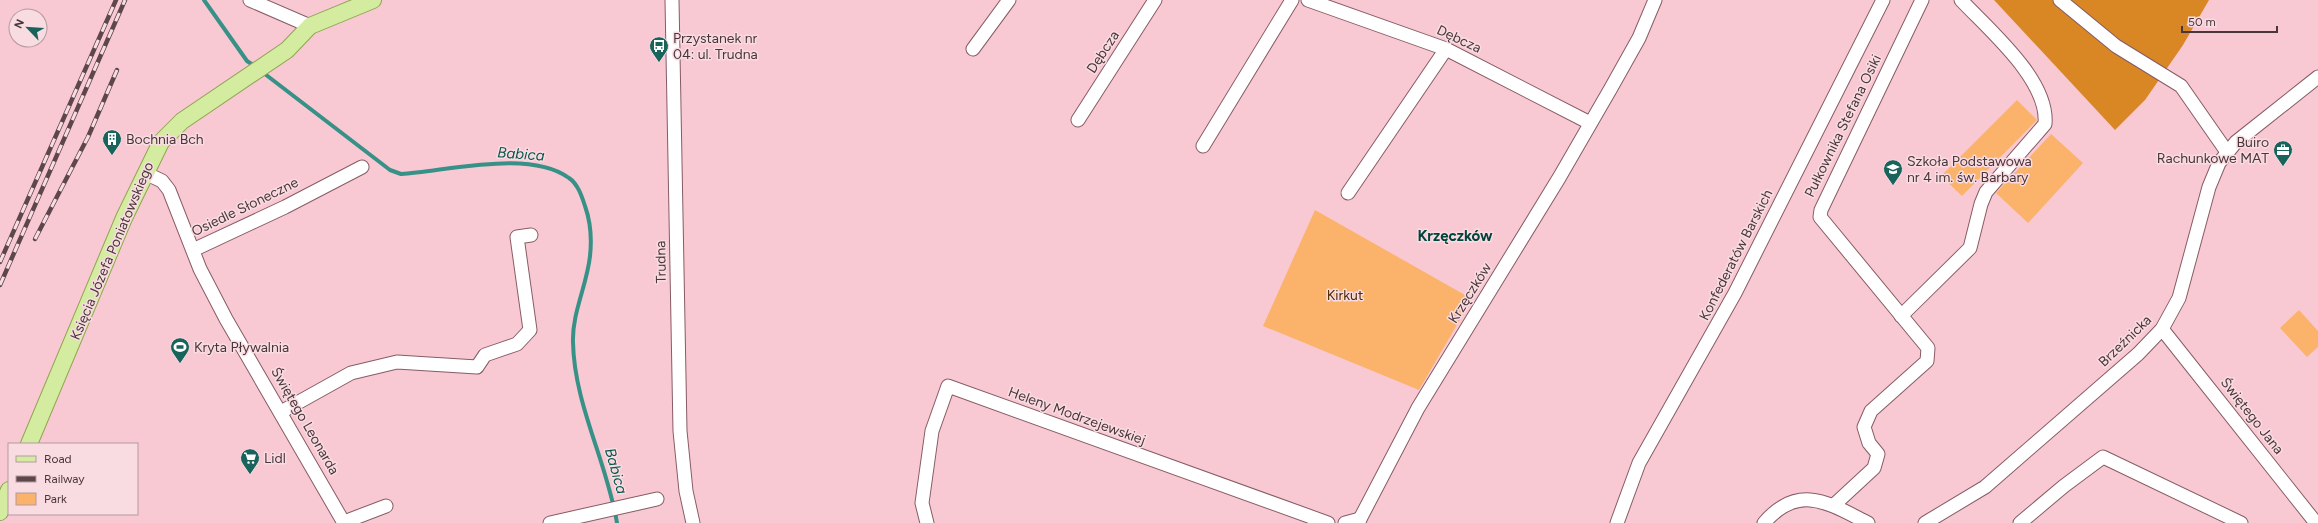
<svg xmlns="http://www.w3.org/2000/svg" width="2318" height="523" viewBox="0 0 2318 523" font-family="Figtree,sans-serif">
<rect width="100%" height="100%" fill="#f9c9d3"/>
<g fill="#fbb26a">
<path d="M 2017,100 L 2037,120 L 1962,196 L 1941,176 Z"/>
<path d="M 2051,134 L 2083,163 L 2028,223 L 1996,193 Z"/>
<path d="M 1315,210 L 1472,299 L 1419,390 L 1263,326 Z"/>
<path d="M 2299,310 L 2318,331 L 2318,347 L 2307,357 L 2280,328 Z"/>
</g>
<path fill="#d98624" d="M 1994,0 L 2209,0 L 2183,45 L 2145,100 L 2115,130 Z"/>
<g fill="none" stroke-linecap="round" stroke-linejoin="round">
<g stroke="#379186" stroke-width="4">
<path d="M 204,0 L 247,61 L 256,67"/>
<path d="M 261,71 L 390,170 L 401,174 C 448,171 530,149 569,178 C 578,184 582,197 585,206 C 591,223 592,238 590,256 C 587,285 572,313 573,342 C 574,404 607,462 617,523"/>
</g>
<defs>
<g id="minor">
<path d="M 250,0 L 310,26"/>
<path d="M 672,0 L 680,431 L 686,491 L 693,523"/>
<path d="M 1308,0 L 1446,49 L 1590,123"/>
<path d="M 2060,0 L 2116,46 L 2181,86 L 2227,152"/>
<path d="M 973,49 L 1009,0"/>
<path d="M 1078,120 L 1155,0"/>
<path d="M 1203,146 L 1292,0"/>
<path d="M 145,173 L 162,181 L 169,190 L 200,269 L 226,319 L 344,523"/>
<path d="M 1348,193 L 1446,49"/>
<path d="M 193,250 L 285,207 L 362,167"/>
<path d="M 1901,316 L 1970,248 L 1981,204 L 1986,192 L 2045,124 C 2049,80 1989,30 1961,0"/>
<path d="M 2162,329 L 2316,523"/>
<path d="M 281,412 L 351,373 L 397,362 L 477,367 L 485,355 L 517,344 L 530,330 L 517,237 L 531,235"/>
<path d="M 1834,505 L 1874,468 L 1878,454 L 1869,443 L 1864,427 L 1871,411 L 1927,361 L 1928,348 L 1820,217 L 1821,210 L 1922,0"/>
<path d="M 1360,519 L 1418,408 L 1559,178 L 1611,88 L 1639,38 L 1655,0"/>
<path d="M 344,522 L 386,506"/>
<path d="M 550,523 L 657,499"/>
<path d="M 927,523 L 922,503 L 932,431 L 948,386 L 1328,523"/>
<path d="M 1345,523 L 1360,519"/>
<path d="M 1617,523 L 1639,463 L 1735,293 L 1883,0"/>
<path d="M 1764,523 C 1799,482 1830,504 1868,523"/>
<path d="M 1925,523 L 1985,487 L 2138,354 L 2162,329 L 2179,298 L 2209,187 L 2219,163 L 2236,142 L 2318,77"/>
<path d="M 2020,523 L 2064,486 L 2103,457 L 2241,523"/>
</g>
<g id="major">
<path d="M 29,444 L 124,218 L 161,142 L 182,121 L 287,50 L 310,26 L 373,0"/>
<path d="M 0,512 L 9,490"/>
</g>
</defs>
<use href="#minor" stroke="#865c66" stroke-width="15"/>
<use href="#major" stroke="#91a452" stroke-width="18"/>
<use href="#minor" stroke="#fff" stroke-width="13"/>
<use href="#major" stroke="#d4ec9f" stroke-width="16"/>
<defs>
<g id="rail">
<path d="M 35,239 L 88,137 L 117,70"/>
<path d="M 0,262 L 116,0"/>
<path d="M 0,285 L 125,0"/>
</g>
</defs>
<use href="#rail" stroke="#5d474c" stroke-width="4.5"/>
<use href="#rail" stroke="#f9dce2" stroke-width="3" stroke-dasharray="9" stroke-linecap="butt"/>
</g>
<defs>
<symbol id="bus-pin" viewBox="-11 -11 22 30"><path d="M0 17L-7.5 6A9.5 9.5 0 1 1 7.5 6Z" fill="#18635b" stroke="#f9dce2"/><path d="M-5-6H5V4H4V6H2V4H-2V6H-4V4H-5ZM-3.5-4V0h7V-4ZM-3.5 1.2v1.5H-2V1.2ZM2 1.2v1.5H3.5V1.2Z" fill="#fff"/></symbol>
<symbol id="building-pin" viewBox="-11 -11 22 30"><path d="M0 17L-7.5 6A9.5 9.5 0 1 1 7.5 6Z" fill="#18635b" stroke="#f9dce2"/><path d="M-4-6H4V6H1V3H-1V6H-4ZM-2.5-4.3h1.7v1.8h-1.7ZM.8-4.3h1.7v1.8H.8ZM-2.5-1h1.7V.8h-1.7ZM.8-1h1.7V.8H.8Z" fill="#fff"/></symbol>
<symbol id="office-pin" viewBox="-11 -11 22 30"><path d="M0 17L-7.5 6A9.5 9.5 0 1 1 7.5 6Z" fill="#18635b" stroke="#f9dce2"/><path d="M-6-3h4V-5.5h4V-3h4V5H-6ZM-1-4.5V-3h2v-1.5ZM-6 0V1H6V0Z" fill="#fff"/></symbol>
<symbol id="school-pin" viewBox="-11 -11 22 30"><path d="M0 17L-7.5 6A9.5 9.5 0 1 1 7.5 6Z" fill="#18635b" stroke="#f9dce2"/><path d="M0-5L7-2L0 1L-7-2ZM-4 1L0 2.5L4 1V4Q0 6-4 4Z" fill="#fff"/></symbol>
<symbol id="stadium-pin" viewBox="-11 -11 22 30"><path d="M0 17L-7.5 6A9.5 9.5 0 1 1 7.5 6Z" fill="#18635b" stroke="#f9dce2"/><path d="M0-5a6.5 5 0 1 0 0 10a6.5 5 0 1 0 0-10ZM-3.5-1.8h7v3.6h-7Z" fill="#fff"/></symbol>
<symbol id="supermarket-pin" viewBox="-11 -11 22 30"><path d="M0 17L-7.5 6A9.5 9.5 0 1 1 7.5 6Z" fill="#18635b" stroke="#f9dce2"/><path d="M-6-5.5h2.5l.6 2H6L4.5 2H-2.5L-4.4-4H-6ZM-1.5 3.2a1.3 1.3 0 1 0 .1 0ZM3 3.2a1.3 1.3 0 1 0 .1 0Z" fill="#fff"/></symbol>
</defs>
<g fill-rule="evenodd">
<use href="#bus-pin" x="648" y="35" width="22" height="30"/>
<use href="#building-pin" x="101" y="128" width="22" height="30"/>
<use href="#office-pin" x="2272" y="139" width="22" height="30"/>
<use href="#school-pin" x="1882" y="158" width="22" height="30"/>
<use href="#stadium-pin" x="169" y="336" width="22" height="30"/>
<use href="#supermarket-pin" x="239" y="447" width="22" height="30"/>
</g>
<g text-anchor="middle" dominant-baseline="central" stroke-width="3" stroke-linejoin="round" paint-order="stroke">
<g font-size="14" fill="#49363a" stroke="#f9dce2" text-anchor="start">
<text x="673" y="38">Przystanek nr<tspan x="673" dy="16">04: ul. Trudna</tspan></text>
<text x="126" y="139">Bochnia Bch</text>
<text x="2269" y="142" text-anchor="end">Buiro<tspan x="2269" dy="16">Rachunkowe MAT</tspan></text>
<text x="1907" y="161">Szkoła Podstawowa<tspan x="1907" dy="16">nr 4 im. św. Barbary</tspan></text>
<text x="194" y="347">Kryta Pływalnia</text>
<text x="264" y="458">Lidl</text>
</g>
<g font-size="14" fill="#49363a" stroke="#f9dce2">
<text transform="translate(1459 39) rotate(25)">Dębcza</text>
<text transform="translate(1103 52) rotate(-57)">Dębcza</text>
<text transform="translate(1843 126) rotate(-64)">Pułkownika Stefana Osiki</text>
<text transform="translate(245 207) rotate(-26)">Osiedle Słoneczne</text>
<text transform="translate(112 251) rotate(-67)">Księcia Józefa Poniatowskiego</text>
<text transform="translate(1736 255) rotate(-63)">Konfederatów Barskich</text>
<text transform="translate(661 262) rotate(-91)">Trudna</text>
<text transform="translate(1470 293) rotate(-58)">Krzęczków</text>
<text transform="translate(2125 341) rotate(-44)">Brzeźnicka</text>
<text transform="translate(1077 416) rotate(20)">Heleny Modrzejewskiej</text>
<text transform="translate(2252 416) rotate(52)">Świętego Jana</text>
<text transform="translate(305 421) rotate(60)">Świętego Leonarda</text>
</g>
<g font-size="14" fill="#492801" stroke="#f9dce2">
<text x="1345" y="295">Kirkut</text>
</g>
<g font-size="15" font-style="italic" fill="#05554d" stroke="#f9dce2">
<text transform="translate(521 154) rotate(4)">Babica</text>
<text transform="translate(616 471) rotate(74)">Babica</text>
</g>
<g font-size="15" font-weight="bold" fill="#03433d" stroke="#f9dce2">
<text x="1455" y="236">Krzęczków</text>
</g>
</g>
<rect x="8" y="443" width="130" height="72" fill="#f9dce2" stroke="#b39a9f"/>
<rect x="16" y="456" width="20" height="6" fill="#d4ec9f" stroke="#b39a9f"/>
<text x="44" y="463" font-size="12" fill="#49363a">Road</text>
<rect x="16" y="476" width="20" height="6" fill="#5d474c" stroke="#b39a9f"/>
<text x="44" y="483" font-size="12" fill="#49363a">Railway</text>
<rect x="16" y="493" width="20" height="12" fill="#fbb26a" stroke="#b39a9f"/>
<text x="44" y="503" font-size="12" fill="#49363a">Park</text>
<g transform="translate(28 28) rotate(295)"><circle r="19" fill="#f9dce2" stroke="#b39a9f"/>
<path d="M0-3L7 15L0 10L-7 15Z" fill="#18635b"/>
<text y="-6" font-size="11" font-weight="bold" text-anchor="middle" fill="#49363a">N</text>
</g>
<path d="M2182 26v6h95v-6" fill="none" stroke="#49363a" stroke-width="2"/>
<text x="2188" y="26" font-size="12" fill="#49363a" stroke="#f9dce2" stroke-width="3" paint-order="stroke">50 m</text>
</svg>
